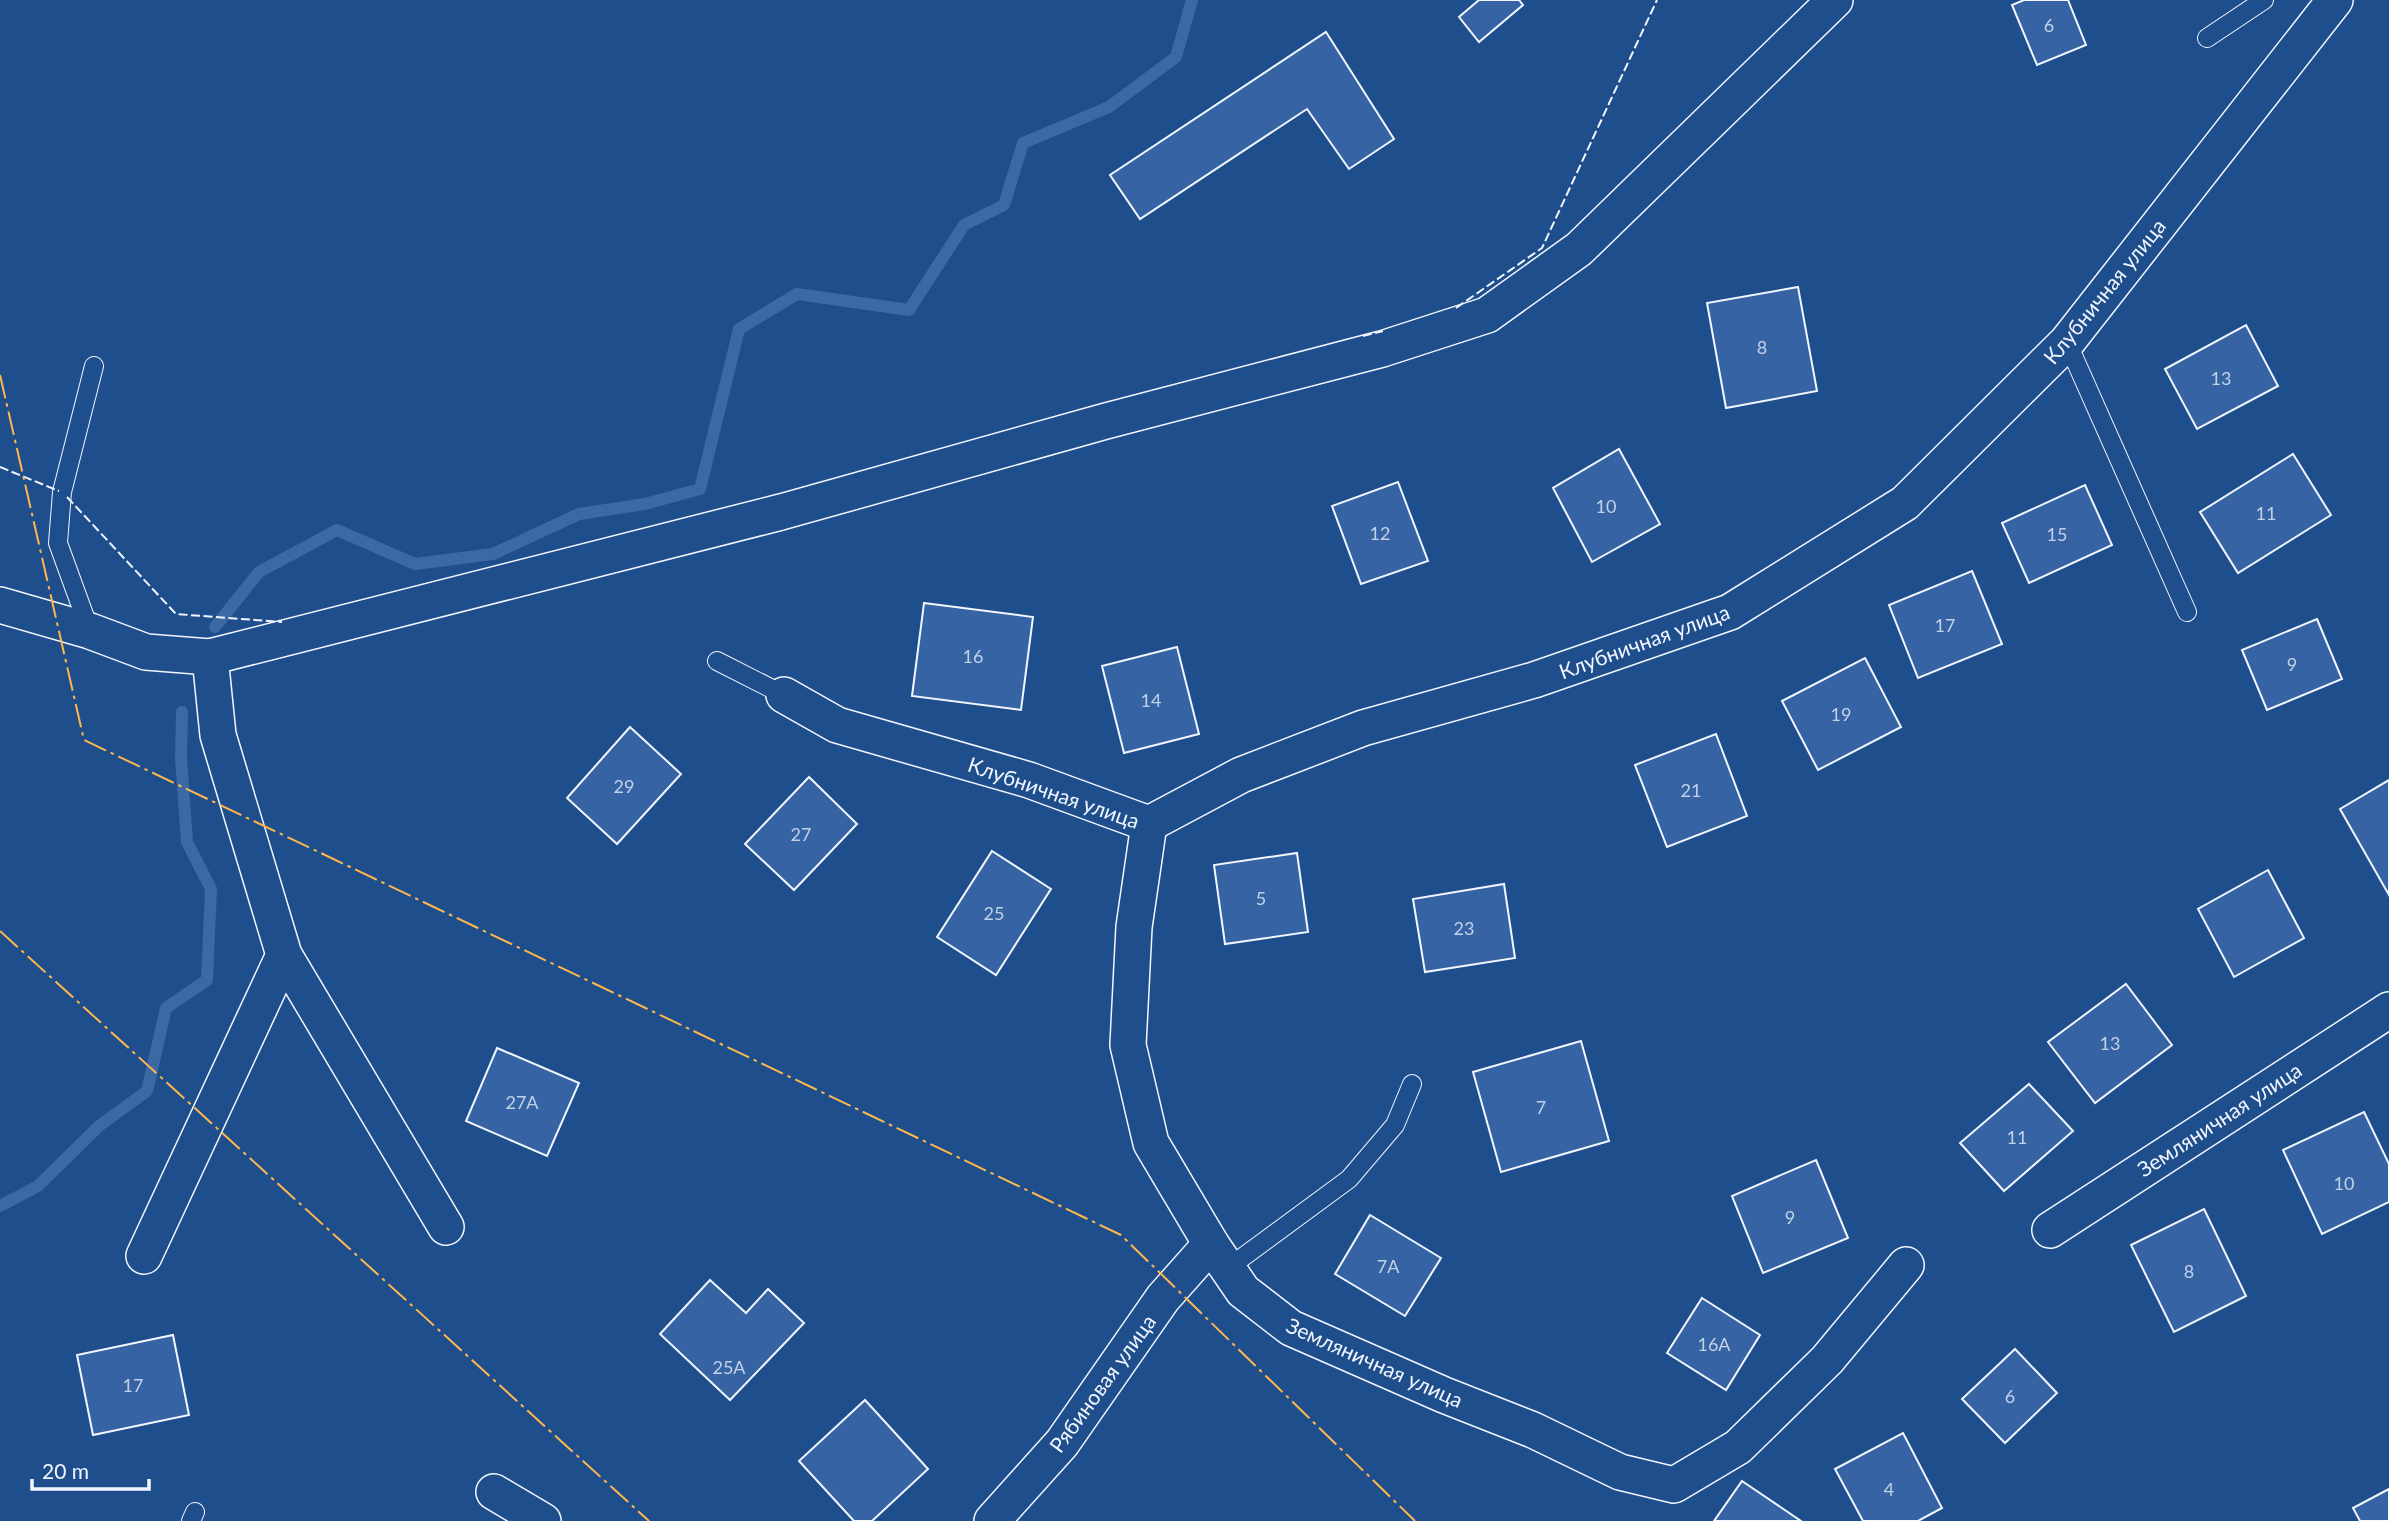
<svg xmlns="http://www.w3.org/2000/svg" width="2389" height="1521" viewBox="0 0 2389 1521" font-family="Lato,sans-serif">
<rect width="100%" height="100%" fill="#1f4e8c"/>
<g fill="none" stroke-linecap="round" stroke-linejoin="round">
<g stroke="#3b69a3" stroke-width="12">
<path d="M 215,627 L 259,572 L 337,530 L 415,564 L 493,554 L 579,514 L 645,504 L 700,489 L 739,329 L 797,294 L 909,310 L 964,225 L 1004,205 L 1023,143 L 1109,107 L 1176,57 L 1192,0"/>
<path d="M 0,1206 L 38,1186 L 99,1126 L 147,1091 L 166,1008 L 207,980 L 211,889 L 187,842 L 181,758 L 182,712"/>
</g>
</g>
<g fill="#3563a3" stroke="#f2f6ff" stroke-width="2">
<path d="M 1479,0 L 1519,0 L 1523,5 L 1479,42 L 1459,17 Z"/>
<path d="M 2024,0 L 2068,0 L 2086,45 L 2037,65 L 2012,5 Z"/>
<path d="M 1326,32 L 1394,139 L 1349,169 L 1307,109 L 1140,219 L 1110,175 Z"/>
<path d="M 1798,287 L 1817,391 L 1726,408 L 1707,303 Z"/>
<path d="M 2246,325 L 2278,386 L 2197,429 L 2165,369 Z"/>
<path d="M 1619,449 L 1660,524 L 1592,562 L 1553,488 Z"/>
<path d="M 2293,454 L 2331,515 L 2238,573 L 2200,512 Z"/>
<path d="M 1398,482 L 1428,561 L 1361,584 L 1332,506 Z"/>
<path d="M 2085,485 L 2112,545 L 2029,583 L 2002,523 Z"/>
<path d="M 1972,571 L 2002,644 L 1918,678 L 1889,605 Z"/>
<path d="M 924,603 L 1033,617 L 1021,710 L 912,696 Z"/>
<path d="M 2317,619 L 2342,679 L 2267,710 L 2242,650 Z"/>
<path d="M 1177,647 L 1199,734 L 1124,753 L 1102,666 Z"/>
<path d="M 1865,658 L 1901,727 L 1818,770 L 1782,701 Z"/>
<path d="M 630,727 L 681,774 L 617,844 L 567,798 Z"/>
<path d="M 1716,734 L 1747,816 L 1667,847 L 1635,765 Z"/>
<path d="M 809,777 L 857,824 L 794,890 L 745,844 Z"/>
<path d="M 2389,780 L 2389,895 L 2340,809 Z"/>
<path d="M 992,851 L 1051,889 L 996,975 L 937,937 Z"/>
<path d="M 1297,853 L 1308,932 L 1225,944 L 1214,865 Z"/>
<path d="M 2268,870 L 2304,938 L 2234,977 L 2198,909 Z"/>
<path d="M 1504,884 L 1515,958 L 1425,972 L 1413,899 Z"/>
<path d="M 2126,984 L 2172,1045 L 2095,1103 L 2048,1042 Z"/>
<path d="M 1581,1041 L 1609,1141 L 1501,1172 L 1473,1072 Z"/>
<path d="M 497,1048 L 579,1083 L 547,1156 L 466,1121 Z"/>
<path d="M 2029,1084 L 2073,1131 L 2004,1191 L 1960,1143 Z"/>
<path d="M 2364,1112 L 2389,1164 L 2389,1202 L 2322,1234 L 2283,1150 Z"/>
<path d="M 1816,1160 L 1848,1238 L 1763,1273 L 1732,1196 Z"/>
<path d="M 2204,1209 L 2246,1296 L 2174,1332 L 2131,1245 Z"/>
<path d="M 1370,1215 L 1441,1258 L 1405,1316 L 1335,1274 Z"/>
<path d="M 710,1280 L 746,1313 L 768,1289 L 804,1323 L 730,1400 L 660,1334 Z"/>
<path d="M 1702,1298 L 1760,1335 L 1726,1390 L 1667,1353 Z"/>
<path d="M 173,1335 L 189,1415 L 93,1435 L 77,1355 Z"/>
<path d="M 2015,1349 L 2057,1393 L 2005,1443 L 1962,1399 Z"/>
<path d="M 865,1400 L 928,1469 L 872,1521 L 854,1521 L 799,1461 Z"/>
<path d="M 1903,1433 L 1942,1508 L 1918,1521 L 1863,1521 L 1835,1469 Z"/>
<path d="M 1742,1481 L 1801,1521 L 1714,1521 Z"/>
<path d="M 2389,1489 L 2389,1521 L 2360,1521 L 2353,1508 Z"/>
</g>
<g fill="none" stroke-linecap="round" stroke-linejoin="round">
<defs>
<g id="lane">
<path d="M 2207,38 L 2264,0"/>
<path d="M 2067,342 L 2187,612"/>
<path d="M 90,631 L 58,543 L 62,492 L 94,366"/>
<path d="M 717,661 L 784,695"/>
<path d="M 1228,1268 L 1349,1179 L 1395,1125 L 1412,1084"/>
<path d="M 191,1521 L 195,1512"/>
</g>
<g id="street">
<path d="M 0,605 L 90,631 L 146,652 L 210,657 L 781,512 L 1106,421 L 1382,349 L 1487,315 L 1579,249 L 1835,0"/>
<path d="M 210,657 L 218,735 L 284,955 L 446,1227"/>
<path d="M 784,695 L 837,725 L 1029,780 L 1149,824 L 1241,775 L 1363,728 L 1534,680 L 1730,612 L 1905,503 L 2067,342 L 2335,0"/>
<path d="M 1149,824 L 1134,927 L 1128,1045 L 1151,1143 L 1211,1244 L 1243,1291 L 1291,1328 L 1444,1395 L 1533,1430 L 1620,1472 L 1674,1485 L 1738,1447 L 1827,1360 L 1906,1265"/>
<path d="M 2050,1230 L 2389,1010"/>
<path d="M 144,1256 L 284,955"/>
<path d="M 494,1492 L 543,1521"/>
<path d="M 992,1521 L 1062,1443 L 1163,1298 L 1211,1244"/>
</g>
</defs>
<use href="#lane" stroke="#f2f6ff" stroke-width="20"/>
<use href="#street" stroke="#f2f6ff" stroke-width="38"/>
<use href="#lane" stroke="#1f4e8c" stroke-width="18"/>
<use href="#street" stroke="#1f4e8c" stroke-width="35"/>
<g stroke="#f2f6ff" stroke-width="2" stroke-dasharray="9 3.5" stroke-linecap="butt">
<path d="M 1456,308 L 1542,248 L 1657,0"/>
<path d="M 1363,336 L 1383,331"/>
<path d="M 0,467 L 59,491"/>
<path d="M 67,497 L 176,614 L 282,622"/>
</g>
<g stroke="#ffb74d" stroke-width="2" stroke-dasharray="24 5 3.5 5" stroke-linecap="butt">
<path d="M 0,375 L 84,740 L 1121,1235 L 1415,1521"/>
<path d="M 0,931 L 649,1521"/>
</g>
</g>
<g text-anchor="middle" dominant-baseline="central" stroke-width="5" stroke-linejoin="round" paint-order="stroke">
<g font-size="18" fill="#c3d1e8">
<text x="2049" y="25">6</text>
<text x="1762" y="347">8</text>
<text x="2221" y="378">13</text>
<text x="1606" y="506">10</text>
<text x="2266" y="513">11</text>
<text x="1380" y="533">12</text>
<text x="2057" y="534">15</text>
<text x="1945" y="625">17</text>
<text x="973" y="656">16</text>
<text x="2292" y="664">9</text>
<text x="1151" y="700">14</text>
<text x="1841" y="714">19</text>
<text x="624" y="786">29</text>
<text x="1691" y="790">21</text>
<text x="801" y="834">27</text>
<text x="1261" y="898">5</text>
<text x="994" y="913">25</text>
<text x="1464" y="928">23</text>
<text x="2110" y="1043">13</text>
<text x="522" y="1102">27А</text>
<text x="1541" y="1107">7</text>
<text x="2017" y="1137">11</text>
<text x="2344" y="1183">10</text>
<text x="1790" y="1217">9</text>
<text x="1388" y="1266">7А</text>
<text x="2189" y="1271">8</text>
<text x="1714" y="1344">16А</text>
<text x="729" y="1367">25А</text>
<text x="133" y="1385">17</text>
<text x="2010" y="1396">6</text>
<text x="1889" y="1489">4</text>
</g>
<g font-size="21" fill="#f2f6ff" stroke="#1f4e8c">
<text transform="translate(2104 291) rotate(-51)">Клубничная улица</text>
<text transform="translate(1644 641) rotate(-20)">Клубничная улица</text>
<text transform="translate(1054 792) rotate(19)">Клубничная улица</text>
<text transform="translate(2219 1119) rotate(-33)">Земляничная улица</text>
<text transform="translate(1375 1362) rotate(24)">Земляничная улица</text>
<text transform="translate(1102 1383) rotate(-54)">Рябиновая улица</text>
</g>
</g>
<path d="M32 1479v10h117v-10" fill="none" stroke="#f2f6ff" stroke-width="3.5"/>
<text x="42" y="1479" font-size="21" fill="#f2f6ff" stroke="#1f4e8c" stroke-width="5" paint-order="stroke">20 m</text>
</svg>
